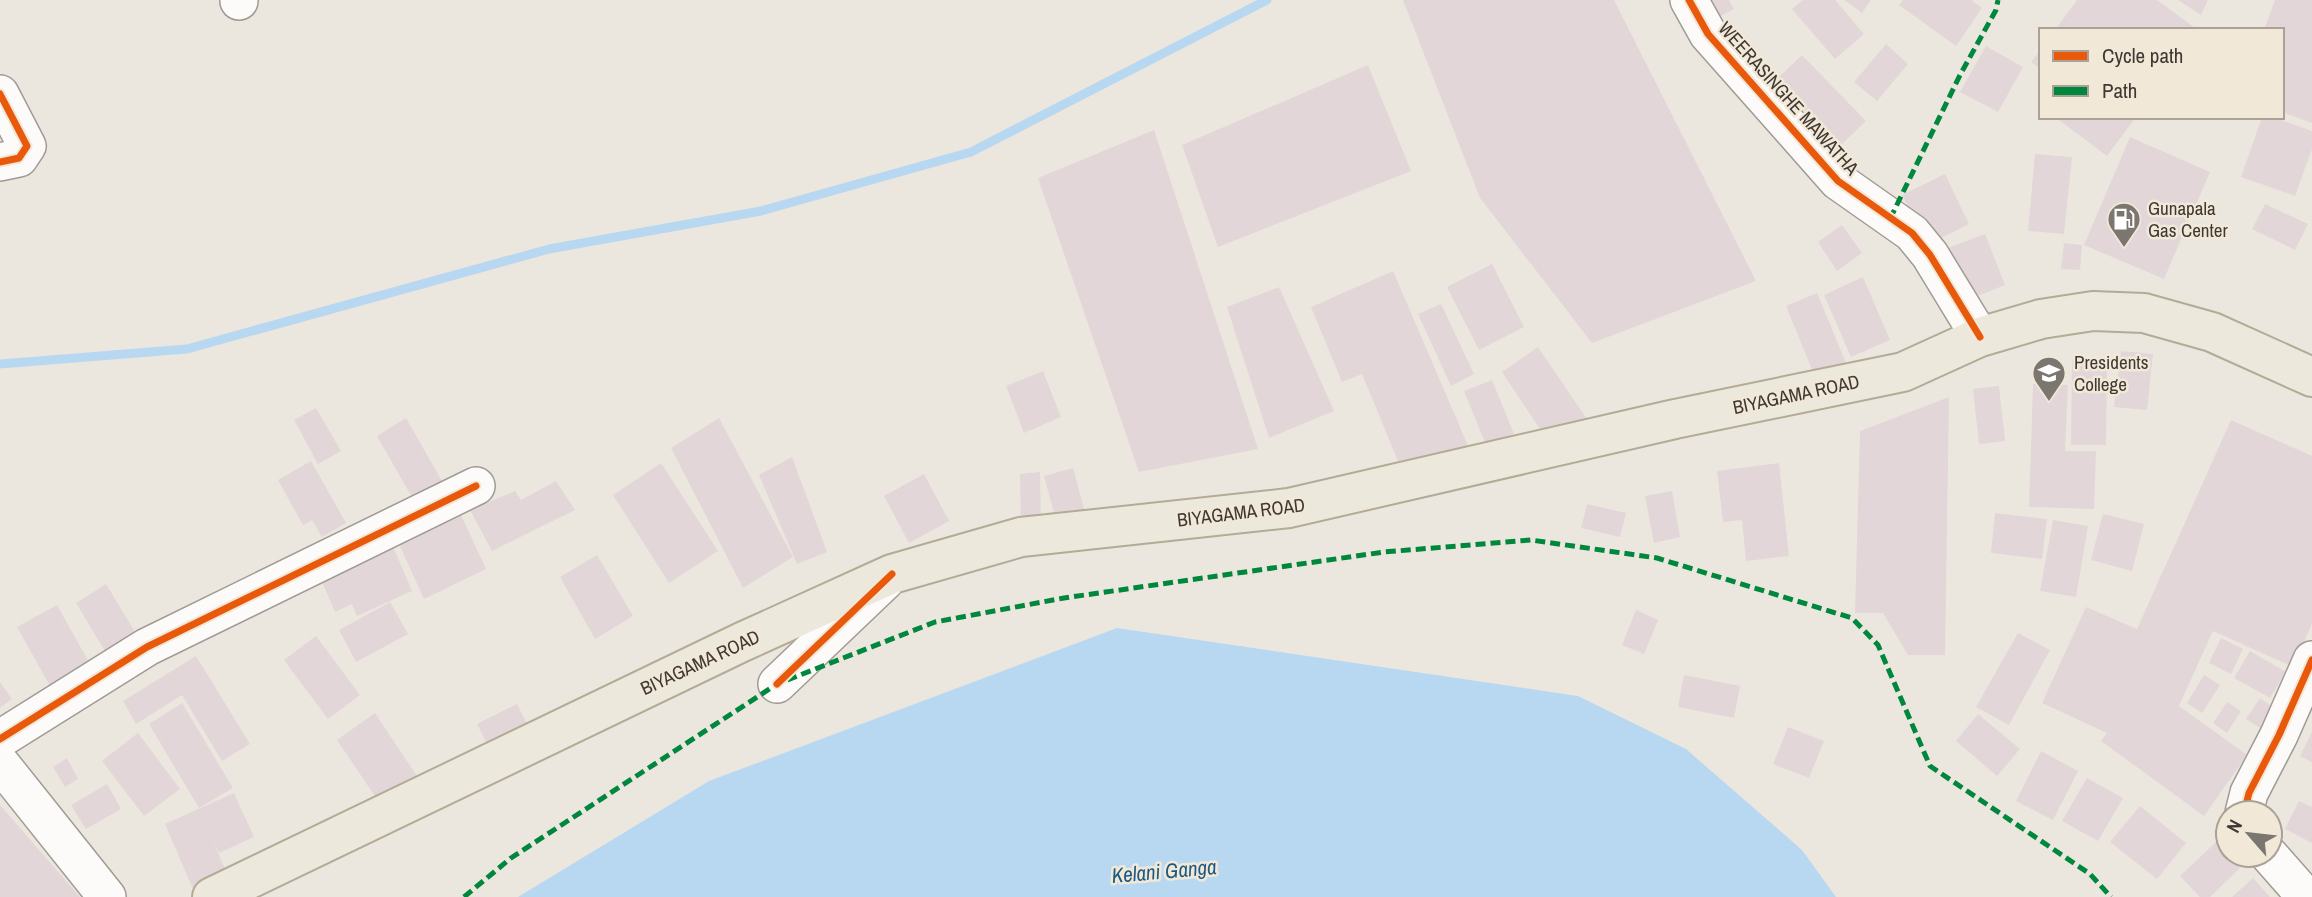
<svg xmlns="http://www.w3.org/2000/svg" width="2312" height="897" viewBox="0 0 2312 897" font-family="'Archivo Narrow',sans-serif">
<rect width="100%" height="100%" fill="#ece7de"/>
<path fill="#b8d8f1" d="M 1117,628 L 1578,696 L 1686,749 L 1802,850 L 1836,897 L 518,897 L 709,781 Z"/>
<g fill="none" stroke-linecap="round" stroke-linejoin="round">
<path stroke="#b8d8f1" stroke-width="9" d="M 0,364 L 187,349 L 549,249 L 761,211 L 971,152 L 1267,0"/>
</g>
<g fill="#e3d6d8">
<path d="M 1403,0 L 1614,0 L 1756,281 L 1592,343 L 1480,198 Z"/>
<path d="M 1697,0 L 1729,0 L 1734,9 L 1709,22 Z"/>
<path d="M 1803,0 L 1835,0 L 1864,34 L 1835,59 L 1792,9 Z"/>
<path d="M 1844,0 L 1871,0 L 1862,13 Z"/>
<path d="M 1903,0 L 1971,0 L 1982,8 L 1956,46 L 1899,5 Z"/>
<path d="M 2077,0 L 2157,0 L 2198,30 L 2055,30 Z"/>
<path d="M 2178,0 L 2208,0 L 2201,15 Z"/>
<path d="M 2275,0 L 2312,0 L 2312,123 L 2282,112 L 2282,30 L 2264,30 Z"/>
<path d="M 1886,44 L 1908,64 L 1877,101 L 1854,82 Z"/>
<path d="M 1986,46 L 2023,67 L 1998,112 L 1960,92 Z"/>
<path d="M 2041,50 L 2041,69 L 2031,62 Z"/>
<path d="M 1802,55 L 1866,121 L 1839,147 L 1775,81 Z"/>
<path d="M 1368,65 L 1411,171 L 1218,247 L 1182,145 Z"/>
<path d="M 2055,117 L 2136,117 L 2107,156 Z"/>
<path d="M 2262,117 L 2273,117 L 2312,131 L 2312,149 L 2295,196 L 2241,177 Z"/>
<path d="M 1154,130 L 1258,449 L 1139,472 L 1038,178 Z"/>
<path d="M 2130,137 L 2210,172 L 2164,279 L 2084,245 Z"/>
<path d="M 2035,154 L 2072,157 L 2064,234 L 2028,231 Z"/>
<path d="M 1945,174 L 1969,224 L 1927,245 L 1902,195 Z"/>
<path d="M 2265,204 L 2308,224 L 2295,250 L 2252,229 Z"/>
<path d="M 1842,225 L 1862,253 L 1837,271 L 1818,242 Z"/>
<path d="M 1985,234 L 2005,285 L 1965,301 L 1945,249 Z"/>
<path d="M 2064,243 L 2082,245 L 2080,270 L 2061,269 Z"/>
<path d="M 1492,264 L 1524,327 L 1479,350 L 1447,287 Z"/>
<path d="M 1393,271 L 1469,448 L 1398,461 L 1362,374 L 1342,382 L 1311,307 Z"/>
<path d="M 1863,277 L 1890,340 L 1851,357 L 1824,295 Z"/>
<path d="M 1279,287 L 1334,411 L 1269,438 L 1227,307 Z"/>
<path d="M 1817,293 L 1846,363 L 1815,377 L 1786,306 Z"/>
<path d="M 1441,304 L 1474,374 L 1451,386 L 1418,314 Z"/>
<path d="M 1538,347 L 1591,425 L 1542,432 L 1502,372 Z"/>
<path d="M 2121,351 L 2153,354 L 2147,410 L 2114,407 Z"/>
<path d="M 2072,360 L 2107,360 L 2106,445 L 2071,445 Z"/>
<path d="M 1043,371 L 1061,417 L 1024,433 L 1006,386 Z"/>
<path d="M 1492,380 L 1514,434 L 1486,445 L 1464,391 Z"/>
<path d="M 2033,384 L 2068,385 L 2065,451 L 2096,451 L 2094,509 L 2029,507 Z"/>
<path d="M 1999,386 L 2005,441 L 1979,444 L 1973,389 Z"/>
<path d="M 1949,397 L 1945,655 L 1908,655 L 1883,613 L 1855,613 L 1860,431 Z"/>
<path d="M 316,408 L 341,451 L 318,464 L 294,420 Z"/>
<path d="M 406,418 L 442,481 L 413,499 L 377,436 Z"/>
<path d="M 719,418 L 793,557 L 743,588 L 671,448 Z"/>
<path d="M 2231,420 L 2312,456 L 2312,624 L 2293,667 L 2213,631 L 2179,706 L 2247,755 L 2204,816 L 2101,741 L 2107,733 L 2042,703 L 2086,607 L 2137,629 Z"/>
<path d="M 792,457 L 827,552 L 797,564 L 759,475 Z"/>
<path d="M 311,461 L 346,523 L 322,537 L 312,520 L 303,525 L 278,480 Z"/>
<path d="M 661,463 L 718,551 L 669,583 L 613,495 Z"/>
<path d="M 1779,463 L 1789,556 L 1746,561 L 1742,520 L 1723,522 L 1717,471 Z"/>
<path d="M 1073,468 L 1086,516 L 1057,524 L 1044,476 Z"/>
<path d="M 1040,472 L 1041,527 L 1021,525 L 1020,474 Z"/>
<path d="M 924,474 L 949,521 L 909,543 L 884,496 Z"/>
<path d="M 556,481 L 575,510 L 492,551 L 470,510 L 515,491 L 521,500 Z"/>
<path d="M 1672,491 L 1680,537 L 1654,543 L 1645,496 Z"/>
<path d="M 1587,504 L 1626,513 L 1620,537 L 1581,528 Z"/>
<path d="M 1995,513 L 2047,519 L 2042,559 L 1991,553 Z"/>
<path d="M 2103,514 L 2144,524 L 2132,571 L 2091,560 Z"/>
<path d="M 461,515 L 486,569 L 424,599 L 399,544 Z"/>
<path d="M 2053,520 L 2088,526 L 2076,597 L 2040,591 Z"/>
<path d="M 391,542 L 412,591 L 357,616 L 352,604 L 335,612 L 319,575 Z"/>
<path d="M 597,555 L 633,616 L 595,639 L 560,577 Z"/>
<path d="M 106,584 L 141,642 L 111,661 L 76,603 Z"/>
<path d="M 390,602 L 408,634 L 356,662 L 339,630 Z"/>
<path d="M 57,605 L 90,664 L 50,686 L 17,627 Z"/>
<path d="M 1636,610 L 1658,620 L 1644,654 L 1622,645 Z"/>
<path d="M 2018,633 L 2050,650 L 2009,725 L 1976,707 Z"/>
<path d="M 316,636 L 360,695 L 328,719 L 284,660 Z"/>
<path d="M 2221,638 L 2243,649 L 2231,674 L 2209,663 Z"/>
<path d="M 2250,651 L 2286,672 L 2270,698 L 2234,678 Z"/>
<path d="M 196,656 L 250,744 L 222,761 L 182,695 L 136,724 L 123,701 Z"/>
<path d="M 1684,675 L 1740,686 L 1734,718 L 1678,707 Z"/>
<path d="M 2204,675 L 2220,685 L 2202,713 L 2187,703 Z"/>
<path d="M 0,682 L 12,699 L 0,708 Z"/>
<path d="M 2260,698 L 2284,715 L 2271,735 L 2246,719 Z"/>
<path d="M 2227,702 L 2241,711 L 2227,733 L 2213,723 Z"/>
<path d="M 182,703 L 233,788 L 199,808 L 149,724 Z"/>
<path d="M 517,704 L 533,736 L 493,756 L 477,724 Z"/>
<path d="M 375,713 L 419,779 L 381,805 L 337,740 Z"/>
<path d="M 1978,714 L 2020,749 L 1997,776 L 1956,741 Z"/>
<path d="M 1788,727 L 1824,741 L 1809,778 L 1773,764 Z"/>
<path d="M 2312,732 L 2312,762 L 2300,756 Z"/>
<path d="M 138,733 L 180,789 L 144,816 L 102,761 Z"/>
<path d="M 2041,751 L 2078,771 L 2053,820 L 2016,801 Z"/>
<path d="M 67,758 L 78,779 L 65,787 L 53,767 Z"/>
<path d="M 2087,778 L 2123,798 L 2098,841 L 2062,821 Z"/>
<path d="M 107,784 L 121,809 L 86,829 L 71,805 Z"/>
<path d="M 234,793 L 254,837 L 219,853 L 213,841 L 227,874 L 193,889 L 165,824 Z"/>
<path d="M 2299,801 L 2312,807 L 2312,843 L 2285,829 Z"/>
<path d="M 0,805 L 80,897 L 0,897 Z"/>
<path d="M 2140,806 L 2186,843 L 2157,879 L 2110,842 Z"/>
<path d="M 2216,842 L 2240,868 L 2210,897 L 2200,897 L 2180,876 Z"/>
<path d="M 2253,878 L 2270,897 L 2232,897 Z"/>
</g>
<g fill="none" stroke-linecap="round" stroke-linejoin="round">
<defs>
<g id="minor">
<path d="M 239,0 L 239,1"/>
<path d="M 1689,0 L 1708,34 L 1838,181 L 1912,233 L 1930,255 L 1980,337"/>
<path d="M 0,94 L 27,146 L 19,158 L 0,162"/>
<path d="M 777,684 L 885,581"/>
<path d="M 0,739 L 147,647 L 476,486"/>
<path d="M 0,763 L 107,897"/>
<path d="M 2244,813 L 2249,793 L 2279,735 L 2312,660"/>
<path d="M 2269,855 L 2306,897"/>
</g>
<path id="major" d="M 212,897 L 742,642 L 892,574 L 1021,537 L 1289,508 L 1675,419 L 1903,372 L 1980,337 L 2041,319 L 2093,311 L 2144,313 L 2212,332 L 2312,377"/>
</defs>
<use href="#minor" stroke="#9f9b94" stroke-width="40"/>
<use href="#major" stroke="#b4ab96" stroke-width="42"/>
<use href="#minor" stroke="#fcfbfa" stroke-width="37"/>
<use href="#major" stroke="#ece8dc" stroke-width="38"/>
<g stroke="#00873e" stroke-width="5" stroke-dasharray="10 5" stroke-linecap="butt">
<path d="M 1890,219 L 1960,75 L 1996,10 L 1998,0"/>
<path d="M 464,897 L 511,858 L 777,684 L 935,622 L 1064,598 L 1384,552 L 1531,540 L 1657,558 L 1852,618 L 1878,645 L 1930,766 L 2090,874 L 2111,897"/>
</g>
<defs>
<g id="cycleway">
<path d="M 1689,0 L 1708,34 L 1838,181 L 1912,233 L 1930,255 L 1980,337"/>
<path d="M 0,94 L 27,146 L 19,158 L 0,162"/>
<path d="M 777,684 L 892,574"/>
<path d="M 0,739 L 147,647 L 476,486"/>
<path d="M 2244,813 L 2249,793 L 2279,735 L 2312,660"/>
</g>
</defs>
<use href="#cycleway" stroke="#f2e8d8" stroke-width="11"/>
<use href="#cycleway" stroke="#e8590c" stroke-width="7"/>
</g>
<defs>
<symbol id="fuel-pin" viewBox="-11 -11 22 30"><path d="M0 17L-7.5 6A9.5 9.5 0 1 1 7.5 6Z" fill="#7b766f" stroke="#f2e8d8"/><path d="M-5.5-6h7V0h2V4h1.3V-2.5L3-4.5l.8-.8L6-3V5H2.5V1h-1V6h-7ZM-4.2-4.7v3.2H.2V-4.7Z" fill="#fff"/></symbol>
<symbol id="school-pin" viewBox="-11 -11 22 30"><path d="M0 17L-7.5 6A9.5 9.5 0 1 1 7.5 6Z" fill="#7b766f" stroke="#f2e8d8"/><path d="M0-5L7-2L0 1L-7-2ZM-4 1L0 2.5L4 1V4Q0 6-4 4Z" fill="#fff"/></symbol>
</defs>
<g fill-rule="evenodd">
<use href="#fuel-pin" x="2105" y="200" width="38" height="52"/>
<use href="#school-pin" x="2030" y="354" width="38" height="52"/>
</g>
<g text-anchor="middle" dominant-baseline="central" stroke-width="5" stroke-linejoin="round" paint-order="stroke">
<g font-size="19" fill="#3e3933" stroke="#f2e8d8">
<text transform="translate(1789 98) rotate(48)">WEERASINGHE MAWATHA</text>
<text transform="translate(1796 394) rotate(-12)">BIYAGAMA ROAD</text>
<text transform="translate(1241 512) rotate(-7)">BIYAGAMA ROAD</text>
<text transform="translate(700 662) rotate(-25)">BIYAGAMA ROAD</text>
</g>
<g font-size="19" fill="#3e3933" stroke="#f2e8d8" text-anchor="start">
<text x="2148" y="208">Gunapala<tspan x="2148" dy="22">Gas Center</tspan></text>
<text x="2074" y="362">Presidents<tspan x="2074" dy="22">College</tspan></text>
</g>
<g font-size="21" font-style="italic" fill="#1c5983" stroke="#f2e8d8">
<text transform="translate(1164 871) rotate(-5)">Kelani Ganga</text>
</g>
</g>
<rect x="2039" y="28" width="245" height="91" fill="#f2e8d8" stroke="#aaa296" stroke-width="2"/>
<rect x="2053" y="51" width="35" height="10" fill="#e8590c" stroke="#aaa296" stroke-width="2"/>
<text x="2102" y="63" font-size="21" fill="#3e3933">Cycle path</text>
<rect x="2053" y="86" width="35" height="10" fill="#00873e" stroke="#aaa296" stroke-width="2"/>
<text x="2102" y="98" font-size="21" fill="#3e3933">Path</text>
<g transform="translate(2249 834) rotate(298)"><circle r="33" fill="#f2e8d8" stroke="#aaa296" stroke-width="2"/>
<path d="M0-5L12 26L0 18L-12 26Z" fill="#7b766f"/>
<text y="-10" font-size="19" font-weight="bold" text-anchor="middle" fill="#3e3933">N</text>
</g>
</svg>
